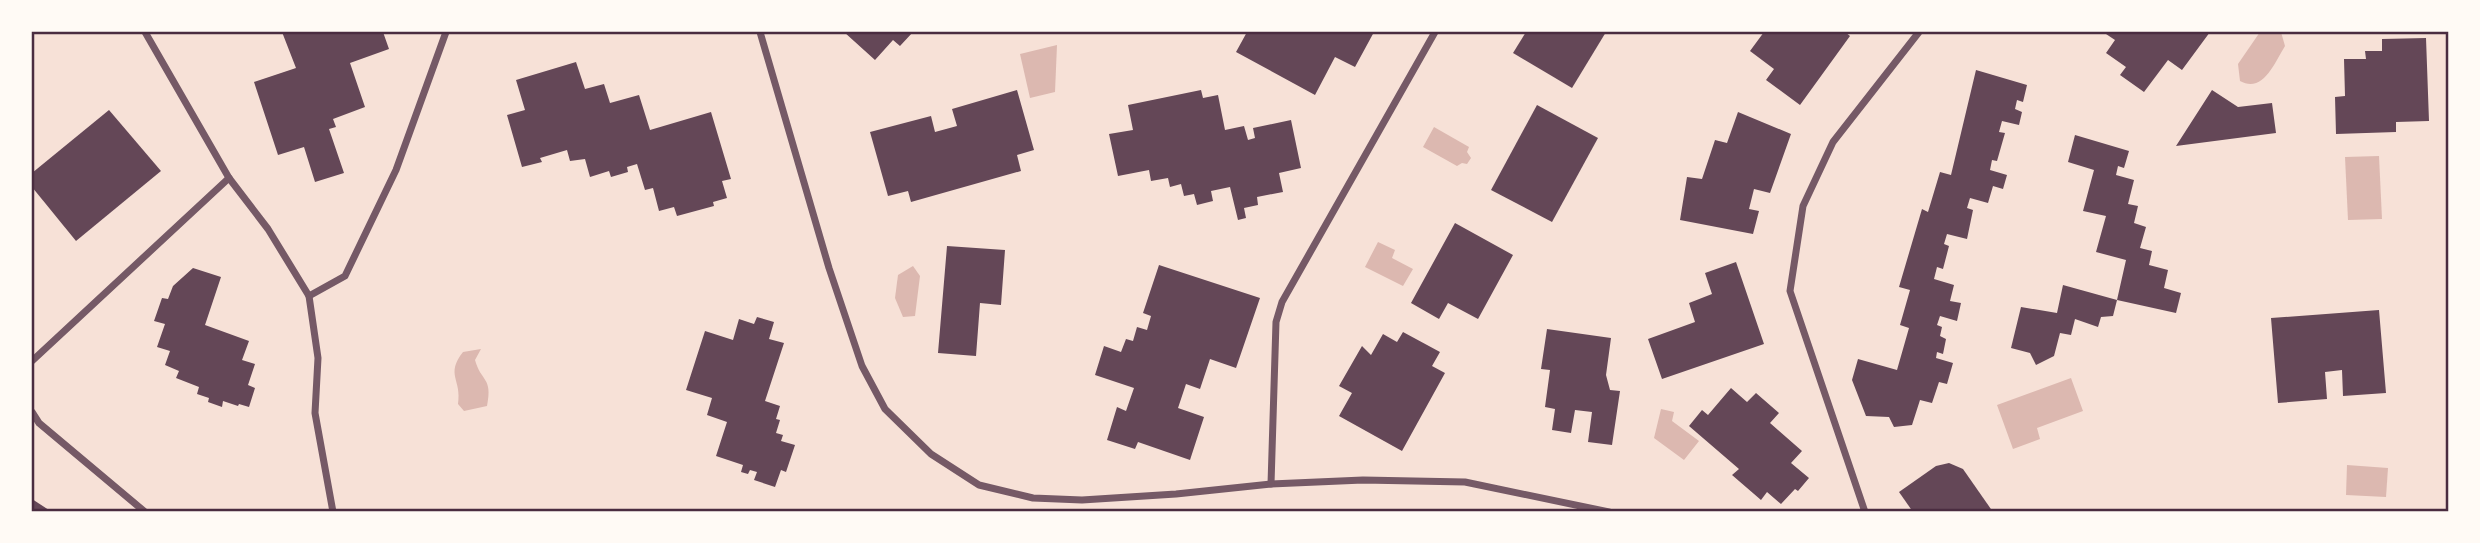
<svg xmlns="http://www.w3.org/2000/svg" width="2480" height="543" viewBox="0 0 2480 543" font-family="'DM Sans',sans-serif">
<rect width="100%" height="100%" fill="#f7e1d7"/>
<g fill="#dcb8b0">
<path d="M 2260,32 L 2281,32 L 2285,46 C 2275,62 2263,94 2240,81 L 2238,64 Z"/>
<path d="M 1057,45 L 1055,92 L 1030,98 L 1020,54 Z"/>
<path d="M 1434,127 L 1469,147 L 1467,152 L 1471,158 L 1467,164 L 1462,163 L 1457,166 L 1423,147 Z"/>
<path d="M 2379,156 L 2382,219 L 2348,220 L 2345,157 Z"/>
<path d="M 1378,242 L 1395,250 L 1392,258 L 1413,269 L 1403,286 L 1365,267 Z"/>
<path d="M 913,266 L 920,276 L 915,316 L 903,317 L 895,298 L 898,275 Z"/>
<path d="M 481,349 L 475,360 C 481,382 493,377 487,406 L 464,411 L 458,404 C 462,379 445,375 463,352 Z"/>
<path d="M 2071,378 L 2083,411 L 2037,428 L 2040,439 L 2013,449 L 1997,405 Z"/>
<path d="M 1661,409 L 1674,412 L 1672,421 L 1699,441 L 1684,460 L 1654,438 Z"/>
<path d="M 2347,465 L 2388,468 L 2386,497 L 2346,495 Z"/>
</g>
<g fill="#644757">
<path d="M 282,32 L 383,32 L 389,49 L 350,63 L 365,107 L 333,119 L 336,127 L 329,129 L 344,173 L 315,182 L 304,147 L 278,155 L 254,82 L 296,68 Z"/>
<path d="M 844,32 L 913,32 L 900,46 L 893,40 L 875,60 Z"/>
<path d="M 1247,32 L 1374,32 L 1355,67 L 1335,57 L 1315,95 L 1236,52 Z"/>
<path d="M 1526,32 L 1606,32 L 1572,88 L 1513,53 Z"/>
<path d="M 1764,32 L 1845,32 L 1850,36 L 1800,105 L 1766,80 L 1774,69 L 1750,51 Z"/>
<path d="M 2103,32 L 2210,32 L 2182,70 L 2168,60 L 2144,92 L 2120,75 L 2126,67 L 2106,53 L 2115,40 Z"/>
<path d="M 2426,38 L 2429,121 L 2396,122 L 2396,132 L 2336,134 L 2335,97 L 2345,96 L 2344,59 L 2366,59 L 2365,51 L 2382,51 L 2382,39 Z"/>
<path d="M 576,62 L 585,89 L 604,84 L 610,103 L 639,95 L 650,130 L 711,112 L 731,179 L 722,181 L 727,198 L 713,202 L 714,206 L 677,216 L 674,207 L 659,211 L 653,188 L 645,190 L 637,164 L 627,167 L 628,172 L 611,177 L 609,171 L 590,177 L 585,159 L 570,161 L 567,150 L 540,158 L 542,162 L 522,167 L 507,115 L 525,110 L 516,80 Z"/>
<path d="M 1976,70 L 2027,85 L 2023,102 L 2017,100 L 2015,109 L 2022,112 L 2019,125 L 2002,121 L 1999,132 L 2005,133 L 1997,161 L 1992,160 L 1990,170 L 2007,175 L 2003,189 L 1993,186 L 1988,203 L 1970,198 L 1967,208 L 1973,210 L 1967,239 L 1947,234 L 1944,244 L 1949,246 L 1943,269 L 1937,267 L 1934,279 L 1954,285 L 1950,301 L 1961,303 L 1957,321 L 1940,316 L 1937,325 L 1942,327 L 1940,336 L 1946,339 L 1943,354 L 1937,352 L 1936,358 L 1953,363 L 1947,384 L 1939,382 L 1932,403 L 1920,400 L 1912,425 L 1894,427 L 1889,417 L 1866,416 L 1852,380 L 1858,359 L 1897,370 L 1909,328 L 1900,325 L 1910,290 L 1899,287 L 1922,209 L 1928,212 L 1940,172 L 1951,175 Z"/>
<path d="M 1017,90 L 1034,150 L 1017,155 L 1021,171 L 911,202 L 908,191 L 888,196 L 870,132 L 931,116 L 935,132 L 957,126 L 952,109 Z"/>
<path d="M 1201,90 L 1203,98 L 1218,95 L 1225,130 L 1244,126 L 1248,140 L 1255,138 L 1253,128 L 1291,120 L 1301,168 L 1279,173 L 1283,192 L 1257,197 L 1258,205 L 1244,208 L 1246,218 L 1238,220 L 1230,187 L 1211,191 L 1213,201 L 1197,205 L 1194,194 L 1184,196 L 1181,184 L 1170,187 L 1168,178 L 1151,181 L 1149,170 L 1118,176 L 1109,134 L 1133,130 L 1128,105 Z"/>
<path d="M 2212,90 L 2238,107 L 2272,103 L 2276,133 L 2176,146 Z"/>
<path d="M 1537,105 L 1598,138 L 1552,222 L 1491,190 Z"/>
<path d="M 109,110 L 161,171 L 76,241 L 32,187 L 32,173 Z"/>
<path d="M 1738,112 L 1791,134 L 1770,193 L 1754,189 L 1749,209 L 1759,211 L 1753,234 L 1680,220 L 1687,177 L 1702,179 L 1715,140 L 1727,143 Z"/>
<path d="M 2075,135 L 2129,151 L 2124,168 L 2118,166 L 2116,175 L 2134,180 L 2128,204 L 2138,206 L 2134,223 L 2146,227 L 2140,248 L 2152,251 L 2149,265 L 2168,270 L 2164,288 L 2181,293 L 2176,313 L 2117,300 L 2126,260 L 2096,252 L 2106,216 L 2083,211 L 2094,170 L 2068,162 Z"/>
<path d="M 1455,223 L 1513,255 L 1478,319 L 1448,303 L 1439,319 L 1411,303 Z"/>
<path d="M 947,246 L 1005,250 L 1001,305 L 980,303 L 976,356 L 938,353 Z"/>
<path d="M 1736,262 L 1764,344 L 1662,379 L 1648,339 L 1695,322 L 1689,303 L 1712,294 L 1705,273 Z"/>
<path d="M 1159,265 L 1260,298 L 1236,368 L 1210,359 L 1200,389 L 1186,384 L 1178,408 L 1204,417 L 1190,460 L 1138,442 L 1135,449 L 1107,440 L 1117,407 L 1126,411 L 1134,388 L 1095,375 L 1104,346 L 1121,352 L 1126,339 L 1133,341 L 1137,327 L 1147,330 L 1151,316 L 1143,313 Z"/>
<path d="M 193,268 L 221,277 L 205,325 L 249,341 L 242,360 L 255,364 L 248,385 L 255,388 L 249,407 L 239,404 L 238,406 L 223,401 L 222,407 L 208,402 L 209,398 L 197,394 L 199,387 L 176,378 L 179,371 L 165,365 L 170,351 L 157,347 L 165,324 L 154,321 L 162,298 L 168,299 L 173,286 Z"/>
<path d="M 2063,285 L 2117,300 L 2113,316 L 2101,317 L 2098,327 L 2075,319 L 2071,335 L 2060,333 L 2054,356 L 2036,365 L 2030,353 L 2011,348 L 2021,307 L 2057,313 Z"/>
<path d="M 2379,310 L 2386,393 L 2343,396 L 2342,370 L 2325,372 L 2327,399 L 2278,403 L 2271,318 Z"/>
<path d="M 757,317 L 774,322 L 769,339 L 784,343 L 765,401 L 780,406 L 776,419 L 780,420 L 776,433 L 783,435 L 781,441 L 795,445 L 786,472 L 781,470 L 775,487 L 754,480 L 757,472 L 750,470 L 748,474 L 741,472 L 743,465 L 716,456 L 727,422 L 707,415 L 712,398 L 686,390 L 705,331 L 733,340 L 739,319 L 754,324 Z"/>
<path d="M 1547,329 L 1611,338 L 1606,375 L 1610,390 L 1620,391 L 1612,445 L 1588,442 L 1592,412 L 1575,410 L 1571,433 L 1552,430 L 1555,409 L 1545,407 L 1550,370 L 1541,369 Z"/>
<path d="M 1403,332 L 1440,352 L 1432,366 L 1445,373 L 1402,451 L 1339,416 L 1352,393 L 1339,386 L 1362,346 L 1371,355 L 1383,334 L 1397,342 Z"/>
<path d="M 1731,388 L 1747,402 L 1756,393 L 1779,413 L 1770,423 L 1802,451 L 1791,463 L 1809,478 L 1798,491 L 1795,489 L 1781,504 L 1767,492 L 1761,500 L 1732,475 L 1739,469 L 1689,426 L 1702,410 L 1708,415 Z"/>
<path d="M 1949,463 L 1963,469 L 1993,512 L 1913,512 L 1899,492 L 1936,466 Z"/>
<path d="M 32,499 L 52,512 L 32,512 Z"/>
</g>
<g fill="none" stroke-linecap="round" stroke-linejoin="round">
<g stroke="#755966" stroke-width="7">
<path d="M 145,32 L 229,178 L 268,229 L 309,296 L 318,358 L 315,413 L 333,512"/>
<path d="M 760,32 L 829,268 L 862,366 L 885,409 L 931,454 L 979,485 L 1033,498 L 1082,500 L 1176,494 L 1271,484 L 1363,480 L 1465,482 L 1609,512"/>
<path d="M 309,296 L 345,276 L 396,170 L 446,32"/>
<path d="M 32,361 L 229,178"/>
<path d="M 32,412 L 39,423 L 145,512"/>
<path d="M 1271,484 L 1276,322 L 1282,302 L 1435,32"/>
<path d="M 1865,512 L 1790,291 L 1803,206 L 1833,142 L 1919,32"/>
</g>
</g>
<rect width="2480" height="543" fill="none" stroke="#fffaf5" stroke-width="66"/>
<rect x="33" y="33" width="2414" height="477" fill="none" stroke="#4a2c40" stroke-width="2.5"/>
</svg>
